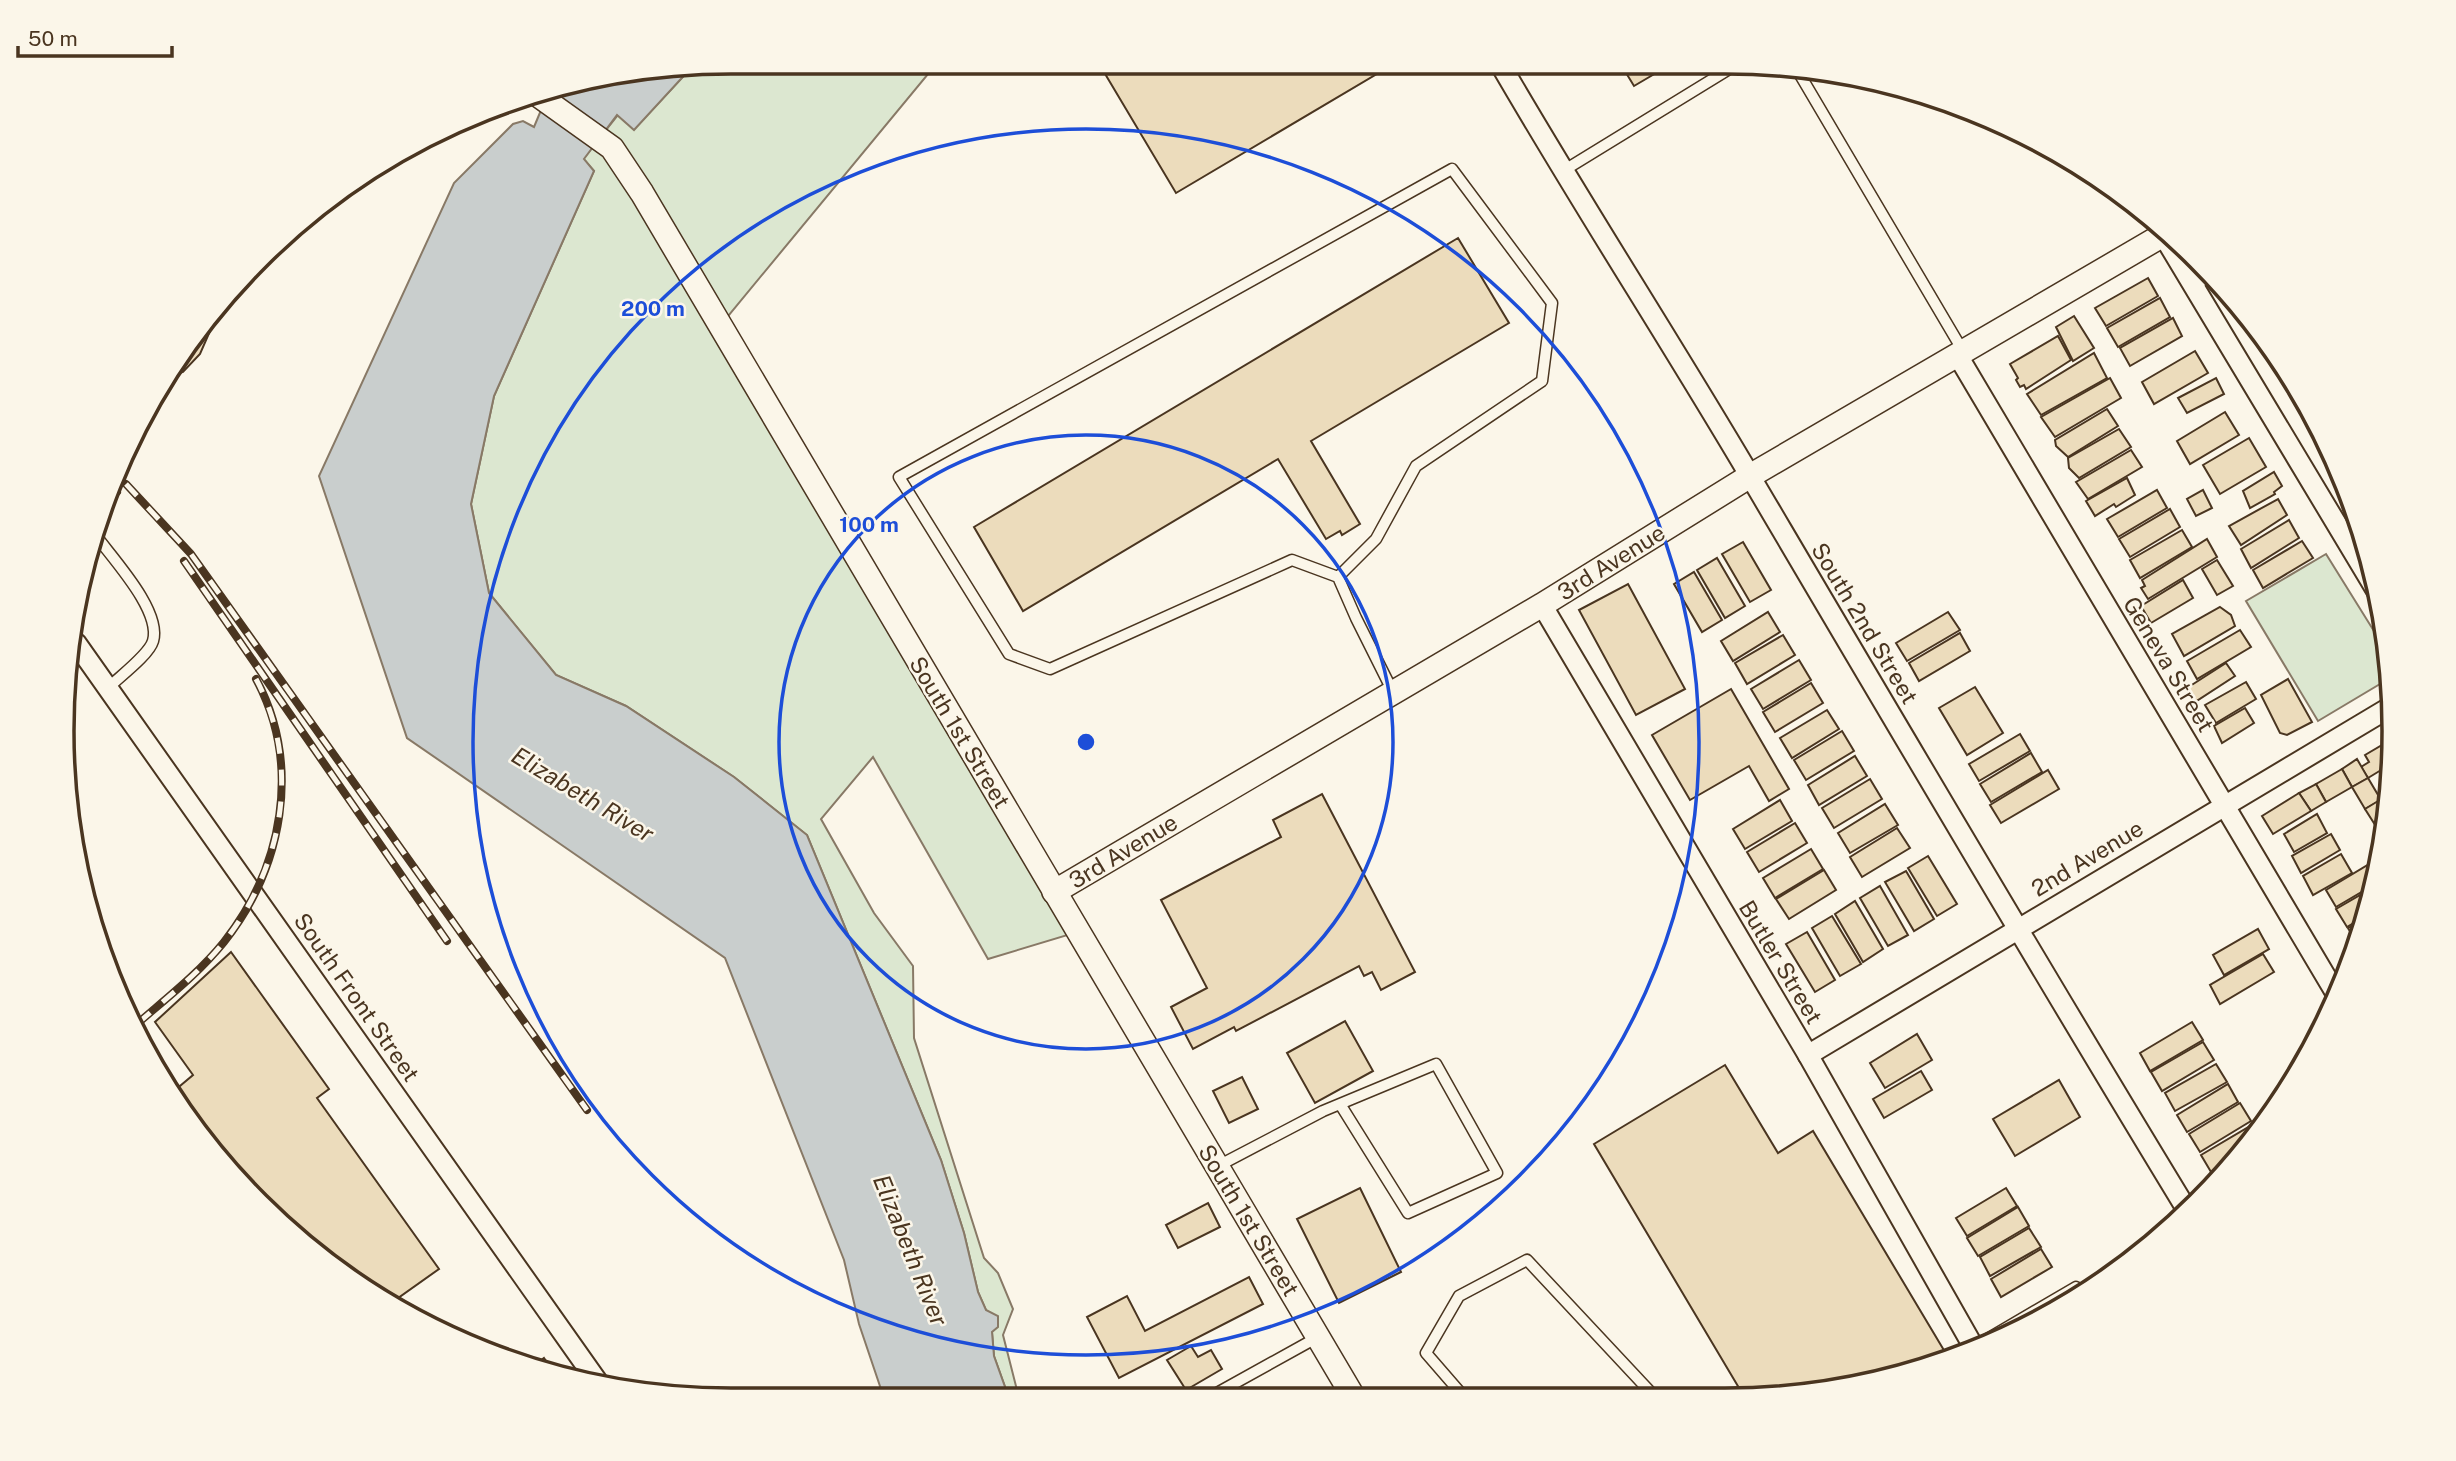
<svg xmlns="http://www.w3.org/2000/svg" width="2456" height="1461" viewBox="0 0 2456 1461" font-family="'Public Sans',sans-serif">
<rect width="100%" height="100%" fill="#fbf6e9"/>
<g fill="#dce7d0" stroke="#887966" stroke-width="2">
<path d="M 731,61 L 938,62 L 719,327 L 1071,934 L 988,959 L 873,757 L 821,819 L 874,913 L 913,966 L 914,1038 L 984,1258 L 998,1273 L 1013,1309 L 1003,1335 L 1019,1398 L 1009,1398 L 994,1356 L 992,1332 L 986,1310 L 978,1292 L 964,1233 L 941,1160 L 807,835 L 734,777 L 626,706 L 556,675 L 489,593 L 471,504 L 494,396 L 594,171 L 583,159 L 618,115 L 634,129 L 691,68 Z"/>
<path d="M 2326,554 L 2387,652 L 2390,678 L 2318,721 L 2246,601 Z"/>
</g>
<path fill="#c9cecd" stroke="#887966" stroke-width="2" d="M 691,68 L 634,130 L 617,115 L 584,159 L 594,171 L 494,396 L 471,504 L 489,593 L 556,675 L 626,706 L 734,777 L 807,835 L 941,1160 L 964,1233 L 978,1292 L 986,1310 L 998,1316 L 998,1327 L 992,1332 L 994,1356 L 1009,1398 L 884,1398 L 859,1324 L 844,1260 L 725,958 L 407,738 L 319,476 L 454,183 L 513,124 L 523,121 L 534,127 L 549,91 Z"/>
<g fill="#ecdcbc" stroke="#4a3520" stroke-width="2">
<path d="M 1098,62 L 1397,62 L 1176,193 Z"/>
<path d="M 1620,63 L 1673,63 L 1634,86 Z"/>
<path d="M 1458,238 L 1509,323 L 1311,441 L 1360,524 L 1342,535 L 1340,531 L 1326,539 L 1278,459 L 1023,611 L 974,527 Z"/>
<path d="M 2148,278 L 2158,296 L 2106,326 L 2095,308 Z"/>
<path d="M 2160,298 L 2170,317 L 2118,347 L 2107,328 Z"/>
<path d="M 211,312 L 210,331 L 200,354 L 183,372 L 171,376 L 199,323 Z"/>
<path d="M 2074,316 L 2094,348 L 2073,361 L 2056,327 Z"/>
<path d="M 2173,318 L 2182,336 L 2130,366 L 2120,348 Z"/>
<path d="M 2058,336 L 2071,360 L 2026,389 L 2024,385 L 2020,387 L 2016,380 L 2018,378 L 2010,364 Z"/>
<path d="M 2195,351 L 2208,373 L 2154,404 L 2142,382 Z"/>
<path d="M 2094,353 L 2107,378 L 2041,415 L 2027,394 Z"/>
<path d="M 2110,378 L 2121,398 L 2055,437 L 2041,417 Z"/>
<path d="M 2216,378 L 2224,394 L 2187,413 L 2178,398 Z"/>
<path d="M 2107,409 L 2118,426 L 2068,457 L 2056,446 L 2055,440 Z"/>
<path d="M 2225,412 L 2239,435 L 2190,464 L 2177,441 Z"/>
<path d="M 2119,429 L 2131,447 L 2079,478 L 2069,468 L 2068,458 Z"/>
<path d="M 2249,438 L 2266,467 L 2220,494 L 2203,465 Z"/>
<path d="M 2131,450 L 2142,467 L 2088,499 L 2076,482 Z"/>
<path d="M 2274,472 L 2282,486 L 2274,492 L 2275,494 L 2250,508 L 2243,491 Z"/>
<path d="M 2127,478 L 2135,495 L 2116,507 L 2114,504 L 2095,516 L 2086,501 Z"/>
<path d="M 2157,490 L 2167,508 L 2118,537 L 2107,519 Z"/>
<path d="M 2203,490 L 2212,508 L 2196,516 L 2187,499 Z"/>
<path d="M 2278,499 L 2287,515 L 2241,545 L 2229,526 Z"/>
<path d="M 2170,509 L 2180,527 L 2130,557 L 2119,539 Z"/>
<path d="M 2289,520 L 2299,538 L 2251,568 L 2241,549 Z"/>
<path d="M 2182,530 L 2192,547 L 2140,578 L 2130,560 Z"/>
<path d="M 2207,539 L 2217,557 L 2148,599 L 2141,588 L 2145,586 L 2142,580 Z"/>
<path d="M 2302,541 L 2313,558 L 2263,588 L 2253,570 Z"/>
<path d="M 1743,542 L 1771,590 L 1750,602 L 1722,554 Z"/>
<path d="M 1717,558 L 1745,606 L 1725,618 L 1697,570 Z"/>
<path d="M 2217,560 L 2233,586 L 2217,595 L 2202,569 Z"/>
<path d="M 1694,572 L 1722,620 L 1702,632 L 1674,584 Z"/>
<path d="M 2183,580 L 2193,598 L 2151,623 L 2141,606 Z"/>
<path d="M 1628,584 L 1685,689 L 1636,715 L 1579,610 Z"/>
<path d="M 2220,607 L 2231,615 L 2235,626 L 2184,656 L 2172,634 Z"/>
<path d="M 1768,612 L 1780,632 L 1733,661 L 1721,641 Z"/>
<path d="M 1948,612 L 1960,630 L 1907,661 L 1896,643 Z"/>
<path d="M 2240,630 L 2251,647 L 2197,679 L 2187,661 Z"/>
<path d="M 1960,633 L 1970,651 L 1919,681 L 1909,663 Z"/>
<path d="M 1783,635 L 1795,655 L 1747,684 L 1735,663 Z"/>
<path d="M 1799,660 L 1811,680 L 1763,709 L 1751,689 Z"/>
<path d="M 2226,663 L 2235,676 L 2195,702 L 2187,688 Z"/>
<path d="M 2288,679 L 2312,722 L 2287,735 L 2280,733 L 2261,695 Z"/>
<path d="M 2246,682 L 2256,699 L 2216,723 L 2205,705 Z"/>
<path d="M 1811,683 L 1823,703 L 1775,732 L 1763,712 Z"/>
<path d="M 1975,687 L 2003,733 L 1967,755 L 1939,708 Z"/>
<path d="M 1731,689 L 1789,789 L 1769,801 L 1749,766 L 1690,800 L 1652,735 Z"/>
<path d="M 2245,708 L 2254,723 L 2222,743 L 2214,726 Z"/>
<path d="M 1827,710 L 1839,729 L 1792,758 L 1780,738 Z"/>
<path d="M 1842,731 L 1854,751 L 1806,780 L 1794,760 Z"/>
<path d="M 2020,734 L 2030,751 L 1979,781 L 1969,764 Z"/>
<path d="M 2394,738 L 2391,764 L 2368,778 L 2361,767 L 2369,762 L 2365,755 Z"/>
<path d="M 2031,753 L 2042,772 L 1991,802 L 1980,784 Z"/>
<path d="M 1855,756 L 1867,776 L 1819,805 L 1808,785 Z"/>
<path d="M 2357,759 L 2368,778 L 2352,787 L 2342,769 Z"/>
<path d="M 2342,769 L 2352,787 L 2326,802 L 2316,784 Z"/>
<path d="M 2048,770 L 2059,789 L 2001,823 L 1990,805 Z"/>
<path d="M 2368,778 L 2381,800 L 2365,809 L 2352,787 Z"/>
<path d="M 1870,779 L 1882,799 L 1834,828 L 1822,808 Z"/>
<path d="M 2316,784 L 2326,802 L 2311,811 L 2299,793 Z"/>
<path d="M 2299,793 L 2311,811 L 2273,834 L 2262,816 Z"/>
<path d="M 1322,794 L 1415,972 L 1381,990 L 1372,972 L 1364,976 L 1359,966 L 1236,1031 L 1234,1027 L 1193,1049 L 1171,1007 L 1207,988 L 1161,900 L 1281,837 L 1273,820 Z"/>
<path d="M 2388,795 L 2386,823 L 2377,828 L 2365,809 Z"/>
<path d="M 1780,800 L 1792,821 L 1745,849 L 1733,829 Z"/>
<path d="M 1885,804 L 1898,825 L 1850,853 L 1838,833 Z"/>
<path d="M 2317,814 L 2327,833 L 2294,852 L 2284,834 Z"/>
<path d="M 1795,823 L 1807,843 L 1759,872 L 1747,852 Z"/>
<path d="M 1897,828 L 1910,848 L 1862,877 L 1850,857 Z"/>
<path d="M 2331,834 L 2340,850 L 2301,873 L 2292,856 Z"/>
<path d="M 1811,849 L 1823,869 L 1775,898 L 1763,878 Z"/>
<path d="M 2341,854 L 2352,873 L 2313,895 L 2303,876 Z"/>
<path d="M 1928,856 L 1957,904 L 1937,916 L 1908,868 Z"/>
<path d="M 2376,860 L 2380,867 L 2375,884 L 2336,907 L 2326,890 Z"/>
<path d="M 1824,870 L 1836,890 L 1789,919 L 1776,899 Z"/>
<path d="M 1906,871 L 1934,919 L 1914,931 L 1885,882 Z"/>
<path d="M 1880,886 L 1908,935 L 1888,946 L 1860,898 Z"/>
<path d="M 2374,887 L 2365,916 L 2347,927 L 2336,909 Z"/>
<path d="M 1855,901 L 1883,949 L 1863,962 L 1835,914 Z"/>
<path d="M 1832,916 L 1861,964 L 1840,976 L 1812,928 Z"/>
<path d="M 2364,919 L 2357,943 L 2348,928 Z"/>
<path d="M 2258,929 L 2269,949 L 2224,975 L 2213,955 Z"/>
<path d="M 1807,932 L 1835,980 L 1815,992 L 1786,944 Z"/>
<path d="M 231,952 L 329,1089 L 317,1098 L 439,1269 L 391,1303 L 358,1287 L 199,1138 L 174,1091 L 193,1075 L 155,1022 Z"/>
<path d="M 2263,954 L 2274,972 L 2220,1004 L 2210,985 Z"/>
<path d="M 1345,1021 L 1373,1071 L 1315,1103 L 1287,1053 Z"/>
<path d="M 2192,1022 L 2203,1040 L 2150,1071 L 2140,1053 Z"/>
<path d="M 1917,1034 L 1932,1060 L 1885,1088 L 1870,1063 Z"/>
<path d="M 2203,1042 L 2214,1060 L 2162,1091 L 2151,1072 Z"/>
<path d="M 2216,1064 L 2227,1082 L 2175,1111 L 2165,1093 Z"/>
<path d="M 1725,1065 L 1778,1153 L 1813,1131 L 1948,1357 L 1899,1377 L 1770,1398 L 1745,1398 L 1594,1144 Z"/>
<path d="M 1921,1071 L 1932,1090 L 1884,1118 L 1873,1099 Z"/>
<path d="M 1242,1077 L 1258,1109 L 1229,1123 L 1213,1091 Z"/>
<path d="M 2059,1080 L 2080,1117 L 2015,1156 L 1993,1119 Z"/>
<path d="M 2228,1084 L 2238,1102 L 2187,1132 L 2177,1115 Z"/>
<path d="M 2240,1103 L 2251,1121 L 2200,1152 L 2189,1134 Z"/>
<path d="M 2252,1125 L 2256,1132 L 2232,1160 L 2211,1172 L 2201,1155 Z"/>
<path d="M 1360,1188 L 1401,1272 L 1339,1303 L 1297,1219 Z"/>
<path d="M 2006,1188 L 2017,1206 L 1967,1236 L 1956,1218 Z"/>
<path d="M 1208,1203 L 1220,1227 L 1178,1248 L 1166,1225 Z"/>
<path d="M 2018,1207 L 2029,1226 L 1978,1256 L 1967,1238 Z"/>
<path d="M 2029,1228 L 2041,1247 L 1990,1276 L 1980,1257 Z"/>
<path d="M 2041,1249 L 2052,1267 L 2001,1297 L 1991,1279 Z"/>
<path d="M 1249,1277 L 1263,1304 L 1119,1378 L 1087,1317 L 1127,1296 L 1145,1331 Z"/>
<path d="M 1191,1346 L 1198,1357 L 1211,1350 L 1222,1369 L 1186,1390 L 1167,1360 Z"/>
<path d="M 544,1358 L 554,1372 L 532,1367 Z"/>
</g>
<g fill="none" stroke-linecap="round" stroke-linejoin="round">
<defs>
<g id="service">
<path d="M 1796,68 L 1963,351"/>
<path d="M 1563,171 L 1739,63"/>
<path d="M 2193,286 L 2213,275"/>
<path d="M 94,533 C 111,557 162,610 153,641 C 149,655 119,677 108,688"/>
<path d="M 1338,577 L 1292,560 L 1050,669 L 1009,654 L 899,477 L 1452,169 L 1552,303 L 1542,381 L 1416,466 L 1376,539 L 1338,577 L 1356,618 L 1393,692"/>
<path d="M 1218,1166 L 1323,1111 L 1436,1064 L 1497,1173 L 1408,1213 L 1340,1104"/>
<path d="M 1977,1345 L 2076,1287 L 2081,1295"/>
<path d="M 1208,1398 L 1318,1337"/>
<path d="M 1465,1398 L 1426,1353 L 1459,1296 L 1527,1260 L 1656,1398"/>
</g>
<g id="minor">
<path d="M 1499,62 C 1580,202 1668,337 1750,476 C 1895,722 2039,967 2187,1210"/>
<path d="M 2163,235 L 2381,598"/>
<path d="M 1958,356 L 2338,997"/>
<path d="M 1542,605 L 1808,1055 L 1973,1346"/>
<path d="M 76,643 L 597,1381"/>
<path d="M 1808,1055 L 2392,706"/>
</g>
<g id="tertiary">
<path d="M 535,93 L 612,148 L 642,193 L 1354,1398"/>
<path d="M 1054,892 L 1542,605 L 1750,476 L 2168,232"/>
</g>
</defs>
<use href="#service" stroke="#4a3520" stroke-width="13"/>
<use href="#minor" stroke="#4a3520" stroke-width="23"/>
<use href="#tertiary" stroke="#4a3520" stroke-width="26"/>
<use href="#service" stroke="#fbf6e9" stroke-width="10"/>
<use href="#minor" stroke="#fbf6e9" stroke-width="19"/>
<use href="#tertiary" stroke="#fbf6e9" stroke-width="23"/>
<defs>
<g id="rail">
<path d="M 126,484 L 191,554 L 587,1110"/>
<path d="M 112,486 L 117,492"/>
<path d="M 184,561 L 447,941"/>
<path d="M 138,1023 C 168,997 199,973 224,942 C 283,867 302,765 256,679"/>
</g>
</defs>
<use href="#rail" stroke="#4a3520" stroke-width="8"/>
<use href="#rail" stroke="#fbf6e9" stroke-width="5" stroke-dasharray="16" stroke-linecap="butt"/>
</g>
<g fill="none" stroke="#1d4ed8" stroke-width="3.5">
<circle cx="1086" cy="742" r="307"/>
<circle cx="1086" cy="742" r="613"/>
</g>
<g text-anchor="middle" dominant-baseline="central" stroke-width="5" stroke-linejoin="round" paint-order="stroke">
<g font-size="23" fill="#4a3520" stroke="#fbf6e9">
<text transform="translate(1611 562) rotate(-32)">3rd Avenue</text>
<text transform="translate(1865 623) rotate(59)">South 2nd Street</text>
<text transform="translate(2169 664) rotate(59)">Geneva Street</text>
<text transform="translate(960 732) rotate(59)">South 1st Street</text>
<text transform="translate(1123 851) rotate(-31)">3rd Avenue</text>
<text transform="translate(2087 858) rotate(-31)">2nd Avenue</text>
<text transform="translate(1781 962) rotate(59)">Butler Street</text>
<text transform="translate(357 997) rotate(55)">South Front Street</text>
<text transform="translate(1249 1220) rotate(59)">South 1st Street</text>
</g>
<g font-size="24" font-style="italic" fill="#4a3520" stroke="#fbf6e9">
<text transform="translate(583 794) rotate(31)">Elizabeth River</text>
<text transform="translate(911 1250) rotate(68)">Elizabeth River</text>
</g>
</g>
<path d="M0 0H2456V1461H0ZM731 74H1725A657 657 0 0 1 2382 731V731A657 657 0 0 1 1725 1388H731A657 657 0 0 1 74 731V731A657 657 0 0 1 731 74Z" fill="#fbf6e9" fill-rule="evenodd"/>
<path fill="none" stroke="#4a3520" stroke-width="3.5" d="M731 74H1725A657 657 0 0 1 2382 731V731A657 657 0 0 1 1725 1388H731A657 657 0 0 1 74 731V731A657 657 0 0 1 731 74Z"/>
<circle cx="1086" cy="742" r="10" fill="#1d4ed8" stroke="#fbf6e9" stroke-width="3.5"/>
<g font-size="21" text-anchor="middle" font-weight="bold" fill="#1d4ed8" stroke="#fbf6e9" stroke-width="5" stroke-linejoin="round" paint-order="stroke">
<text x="653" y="316">200 m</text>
<text x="869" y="532">100 m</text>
</g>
<path d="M18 46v10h154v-10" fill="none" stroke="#4a3520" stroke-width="3.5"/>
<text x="28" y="46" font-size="21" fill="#4a3520" stroke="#fbf6e9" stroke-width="5" paint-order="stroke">50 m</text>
</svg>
